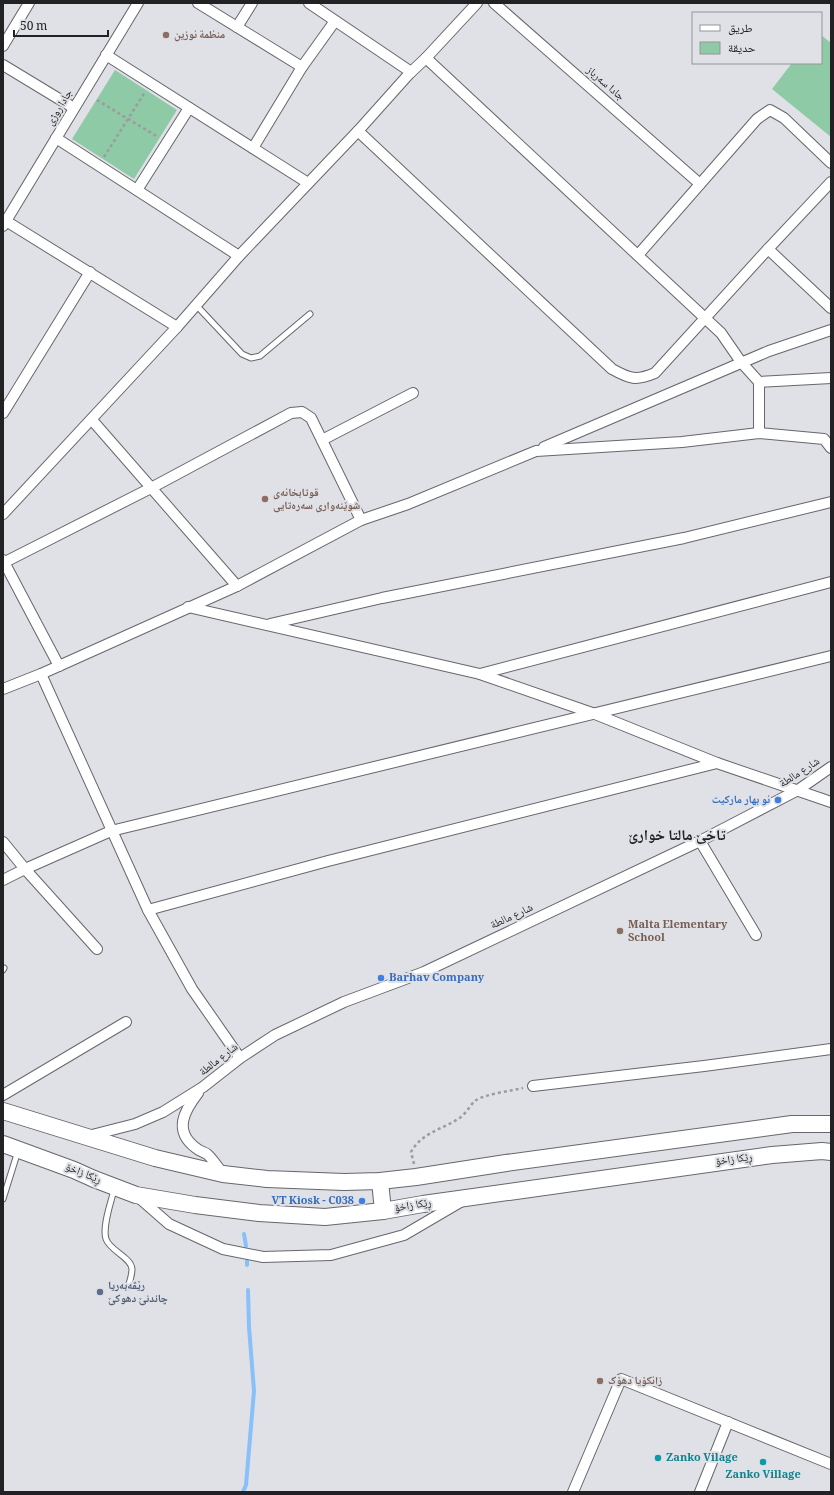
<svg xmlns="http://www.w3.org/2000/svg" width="834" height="1495" viewBox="0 0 834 1495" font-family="Georgia,'Noto Naskh Arabic',serif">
<rect width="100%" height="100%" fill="#dfe1e6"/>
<g fill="#8ecaa5">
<path d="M 821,35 L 831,43 L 831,137 L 772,89 L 792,63 L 821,63 Z"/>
<path d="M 115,70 L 177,110 L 134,179 L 72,139 Z"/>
</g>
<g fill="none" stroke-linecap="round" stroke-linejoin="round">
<g stroke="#88c0f9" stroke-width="4">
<path d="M 244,1234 L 246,1246"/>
<path d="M 247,1261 L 247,1265"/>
<path d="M 243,1492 L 246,1485 L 254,1391 L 249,1327 L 248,1290"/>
</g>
<defs>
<g id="service">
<path d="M 196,305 L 242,354 L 251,358 L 260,356 L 310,314"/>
<path d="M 3,970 L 4,968"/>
<path d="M 114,1190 C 111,1202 102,1227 106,1239 C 110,1251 131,1257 132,1269 C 132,1275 130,1281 128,1287"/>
<path d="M 3,1199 L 18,1151"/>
</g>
<g id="minor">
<path d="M 198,3 L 302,67"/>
<path d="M 309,3 L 411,72"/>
<path d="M 494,3 L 700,184"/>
<path d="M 237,27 L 252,3"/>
<path d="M 3,46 L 29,3"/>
<path d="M 106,55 L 308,183"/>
<path d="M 426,58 L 721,333 L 741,362 L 759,382 L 759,433"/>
<path d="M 3,65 L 74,108"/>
<path d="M 358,131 L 612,369 C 630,379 636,381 655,373 L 768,249 L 831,182"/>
<path d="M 56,138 L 239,256"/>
<path d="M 253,148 L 302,67 L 335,21"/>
<path d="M 137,190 L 189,108"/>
<path d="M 6,221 L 177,327"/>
<path d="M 3,226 L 138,3"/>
<path d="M 768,249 L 831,308"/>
<path d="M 638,255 L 757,119 L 770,110 L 784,118 L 831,163"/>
<path d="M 759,382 L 831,378"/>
<path d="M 3,413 L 90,272"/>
<path d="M 92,420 L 237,586"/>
<path d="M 322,440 L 413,393"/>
<path d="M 544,447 L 769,351 L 831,330"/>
<path d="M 3,514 L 177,327 L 239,256 L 358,131 L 409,74 L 426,58 L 477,3"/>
<path d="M 3,560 L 59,666"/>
<path d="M 5,562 L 151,488 L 291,413 L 302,412 L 311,418 L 361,520"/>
<path d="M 188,607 L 480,674 L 595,714 L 717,763 L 831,802"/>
<path d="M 270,624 L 382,598 L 684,538 L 831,502"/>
<path d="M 41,674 L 148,910 L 192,989 L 240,1058"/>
<path d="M 480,674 L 831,582"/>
<path d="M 3,689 L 41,674 L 237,586 L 361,520 L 408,504 L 536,451 L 682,442 L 759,433 L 824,439 L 831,448"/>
<path d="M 700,841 L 756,935"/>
<path d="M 3,842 L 25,869 L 97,949"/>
<path d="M 3,880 L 25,869 L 111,831 L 831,656"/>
<path d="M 148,910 L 328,861 L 717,763"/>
<path d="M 533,1086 L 704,1066 L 831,1049"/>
<path d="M 198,1093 C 184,1111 173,1131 196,1148 C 199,1151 204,1152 207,1154 C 213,1159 218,1168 223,1174"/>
<path d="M 3,1095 L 126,1022"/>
<path d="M 88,1136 L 135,1124 L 163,1112 L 203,1087 L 240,1058 L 275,1035 L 344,1002 L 424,972 L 700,841 L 798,790 L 831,767"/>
<path d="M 137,1196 L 169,1224 L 223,1249 L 263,1257 L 331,1255 L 404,1235 L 462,1201"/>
<path d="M 573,1492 L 621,1379 L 831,1464"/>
<path d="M 700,1492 L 728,1422"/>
</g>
<g id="trunk">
<path d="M 3,1111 L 155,1158 L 223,1174 L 267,1179 L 344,1182 L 380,1181 L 416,1177 L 506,1163 L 792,1124 L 831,1124"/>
<path d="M 3,1144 L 74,1170 L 94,1179 L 136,1195 L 195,1205 L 259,1213 L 325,1217 L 383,1211 L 423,1204 L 772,1155 L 822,1151 L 831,1152"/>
<path d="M 380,1181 L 383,1211"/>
</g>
</defs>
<use href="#service" stroke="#66676c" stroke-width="7"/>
<use href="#minor" stroke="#66676c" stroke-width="12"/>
<use href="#trunk" stroke="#66676c" stroke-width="18"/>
<g stroke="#9a9ca0" stroke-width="2.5" stroke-dasharray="3 3" stroke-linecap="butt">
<path d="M 97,100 L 158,137"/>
<path d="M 104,157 L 145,92"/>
<path d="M 414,1164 L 411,1152 C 422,1132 444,1129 461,1117 C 467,1112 471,1104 475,1101 C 484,1094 511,1091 523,1088"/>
</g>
<use href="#service" stroke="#fff" stroke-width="5"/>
<use href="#minor" stroke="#fff" stroke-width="10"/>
<use href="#trunk" stroke="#fff" stroke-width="16"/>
</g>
<g fill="#8d6e63" stroke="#dfe1e6" stroke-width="1.5">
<circle cx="166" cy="35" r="4"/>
<circle cx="265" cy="499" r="4"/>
<circle cx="620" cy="931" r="4"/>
<circle cx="600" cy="1381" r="4"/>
</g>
<g fill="#3f7fe0" stroke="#dfe1e6" stroke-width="1.5">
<circle cx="778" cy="800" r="4"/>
<circle cx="381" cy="978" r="4"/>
<circle cx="362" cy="1201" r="4"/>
</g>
<circle fill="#5c6f8a" stroke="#dfe1e6" stroke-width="1.5" cx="100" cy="1292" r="4"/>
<g fill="#0f9aa8" stroke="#dfe1e6" stroke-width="1.5">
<circle cx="658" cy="1458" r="4"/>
<circle cx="763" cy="1462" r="4"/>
</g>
<g text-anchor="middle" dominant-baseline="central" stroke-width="4" stroke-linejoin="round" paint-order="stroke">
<g font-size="11" font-weight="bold" fill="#785e54" stroke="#dfe1e6" text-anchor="start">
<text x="174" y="35">منظمة نوزين</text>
<text x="273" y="493">قوتابخانەی<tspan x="273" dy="13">شوێنەواری سەرەتایی</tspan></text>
<text x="628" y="925">Malta Elementary<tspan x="628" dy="13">School</tspan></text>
<text x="608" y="1381">زانکۆیا دهۆک</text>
</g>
<g font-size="11" fill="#222224" stroke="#dfe1e6">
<text transform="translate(605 84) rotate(41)">جادا سەرباز</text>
<text transform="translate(60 108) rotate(-59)">جادا روژی</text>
<text transform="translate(800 773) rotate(-33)">شارع مالطة</text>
<text transform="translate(512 917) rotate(-25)">شارع مالطة</text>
<text transform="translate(219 1060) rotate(-38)">شارع مالطة</text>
<text transform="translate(734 1160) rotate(-8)">ڕێکا زاخۆ</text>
<text transform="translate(83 1174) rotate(22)">ڕێکا زاخۆ</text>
<text transform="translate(413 1206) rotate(-9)">ڕێکا زاخۆ</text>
</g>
<g font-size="11" font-weight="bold" fill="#366cbe" stroke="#dfe1e6" text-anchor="end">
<text x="770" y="800">نو بهار ماركيت</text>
<text x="389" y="978" text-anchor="start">Barhav Company</text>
<text x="354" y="1201">VT Kiosk - C038</text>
</g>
<g font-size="11" font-weight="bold" fill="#4e5e75" stroke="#dfe1e6" text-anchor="start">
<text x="108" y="1286">رێڤەبەریا<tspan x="108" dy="13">چاندنێ دهوکێ</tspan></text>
</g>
<g font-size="11" font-weight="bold" fill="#0d838f" stroke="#dfe1e6" text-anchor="start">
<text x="666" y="1458">Zanko Vilage</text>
<text x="763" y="1475" text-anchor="middle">Zanko Village</text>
</g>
<g font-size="15" font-weight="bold" fill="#222224" stroke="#dfe1e6">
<text x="677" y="837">تاخێ مالتا خوارێ</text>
</g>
</g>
<rect width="834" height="1495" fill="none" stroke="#222224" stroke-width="8"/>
<rect x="692" y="12" width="130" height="52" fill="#dfe1e6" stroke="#939598"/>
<rect x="700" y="25" width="20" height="6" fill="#ffffff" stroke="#939598"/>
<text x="728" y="32" font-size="12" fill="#222224">طريق</text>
<rect x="700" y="42" width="20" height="12" fill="#8ecaa5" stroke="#939598"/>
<text x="728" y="52" font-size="12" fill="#222224">حديقة</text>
<path d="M14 30v6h94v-6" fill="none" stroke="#222224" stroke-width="2"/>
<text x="20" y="30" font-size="12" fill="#222224" stroke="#dfe1e6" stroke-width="3" paint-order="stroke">50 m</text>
</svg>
